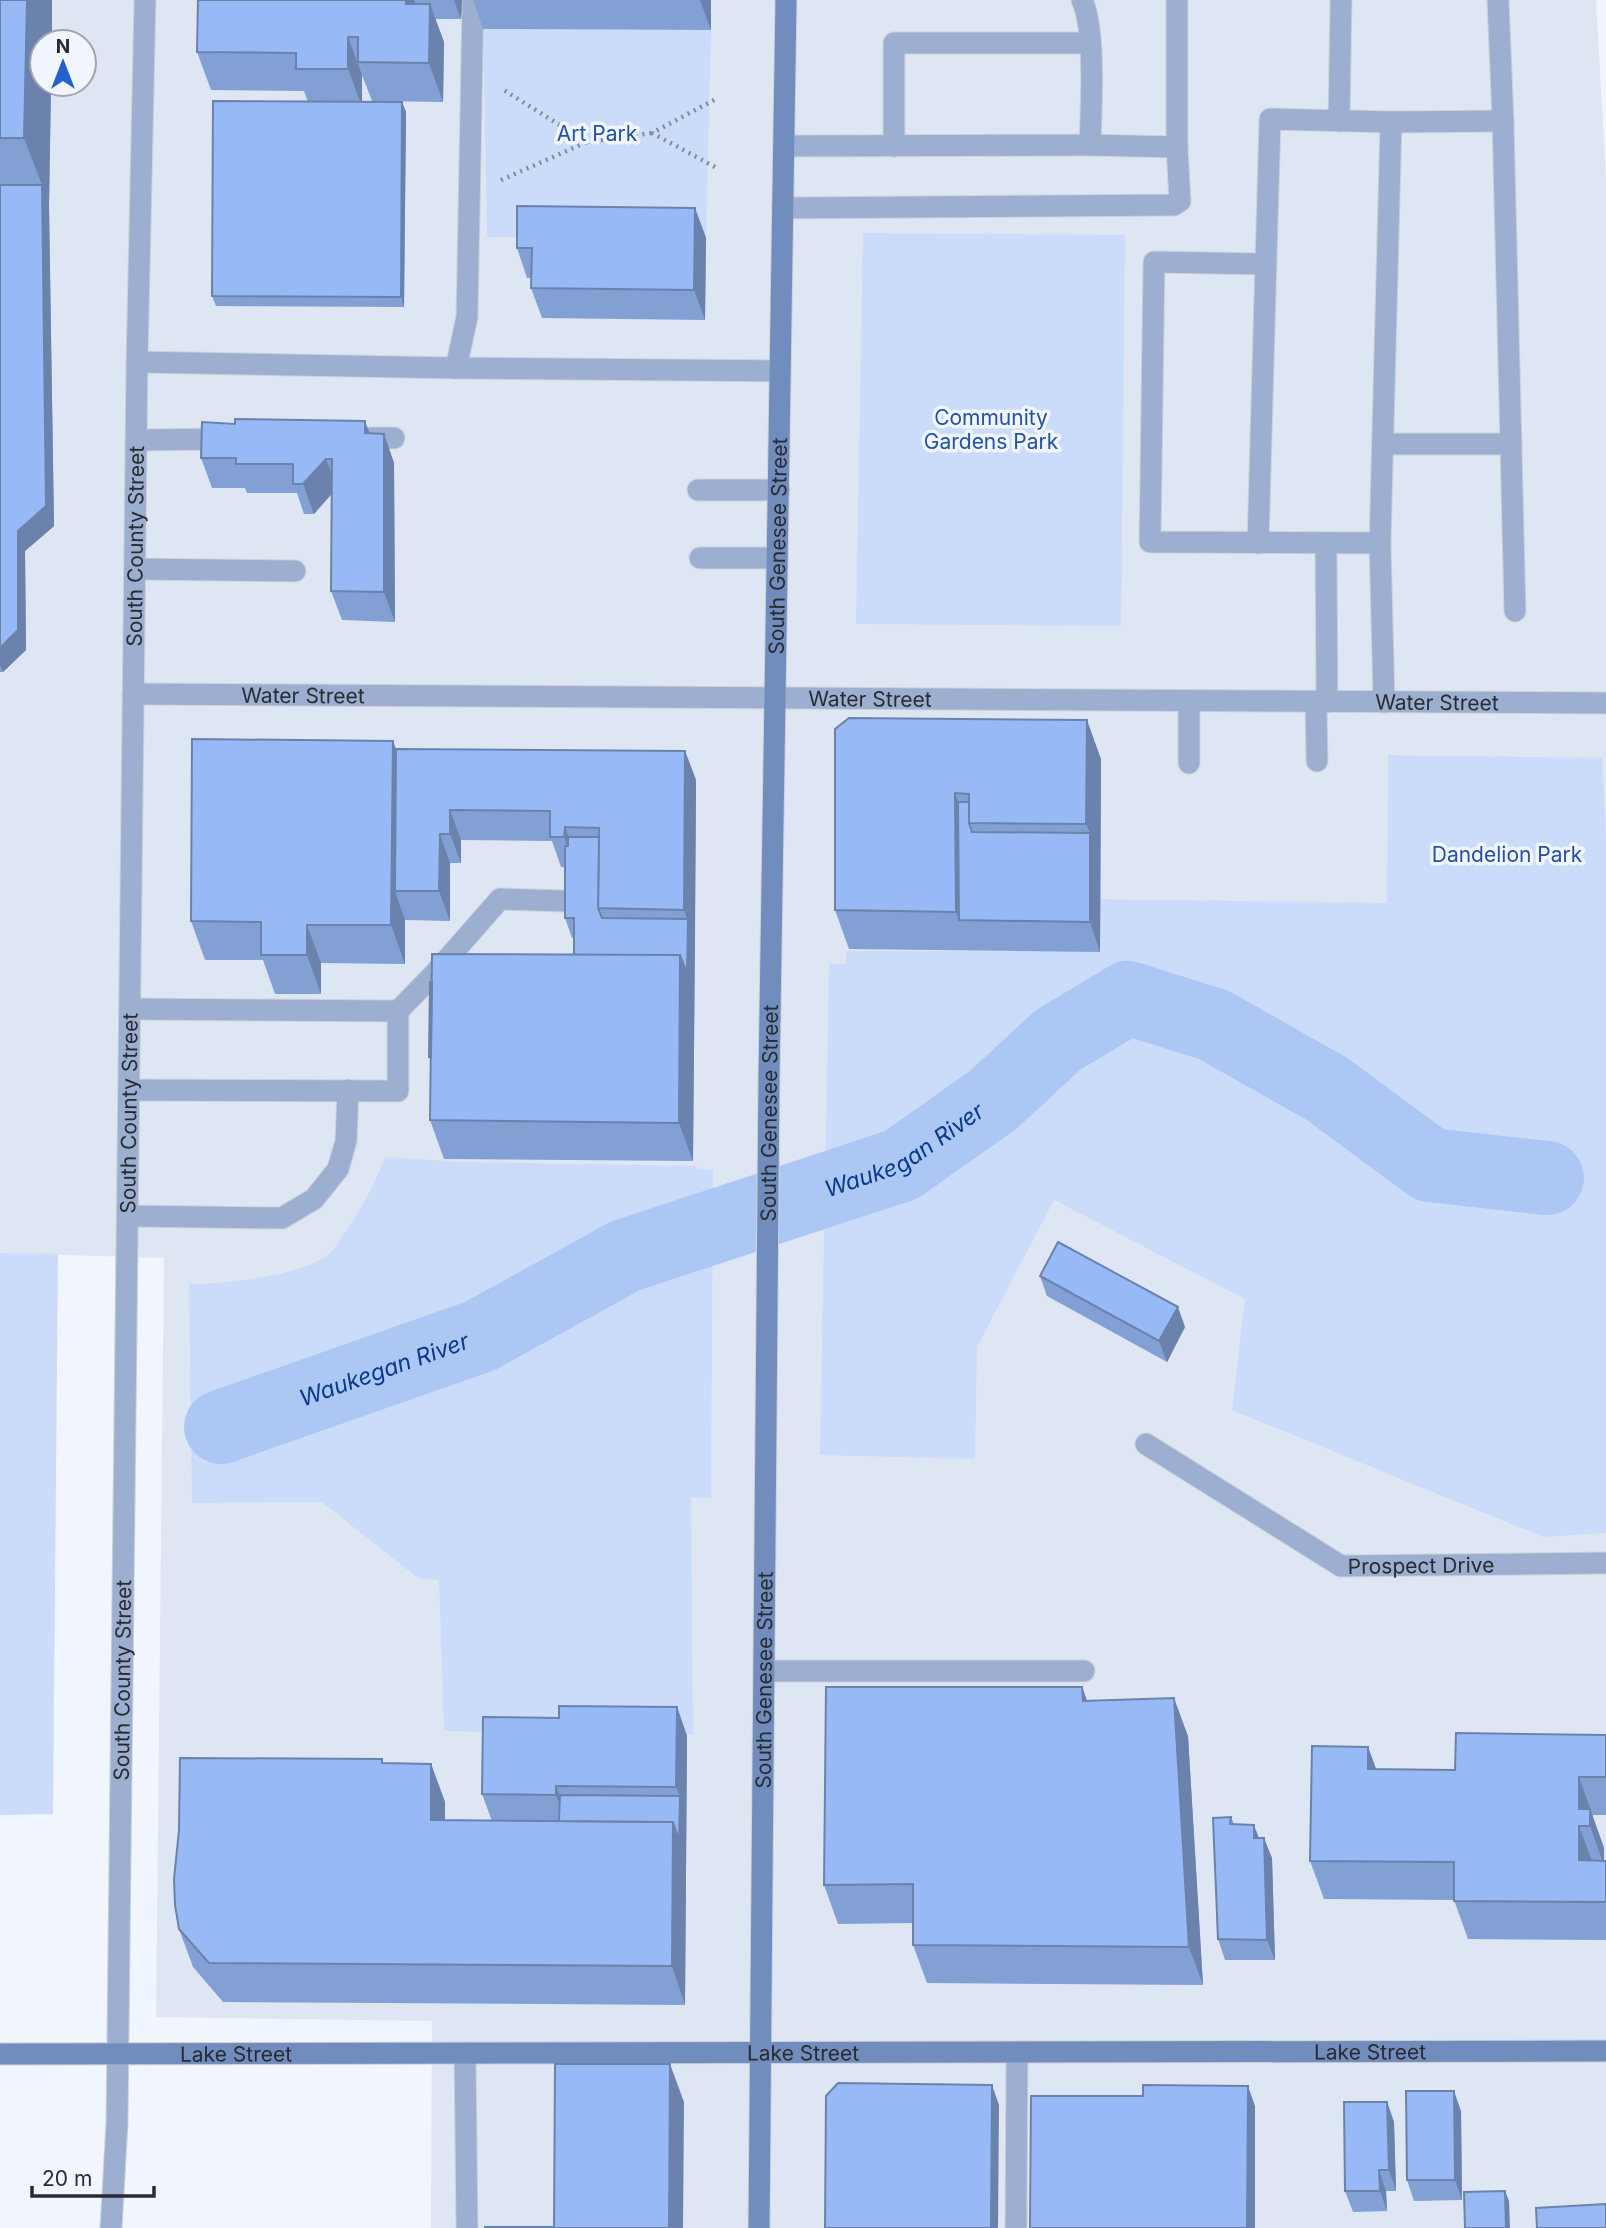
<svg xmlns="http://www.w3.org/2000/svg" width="1606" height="2228" viewBox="0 0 1606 2228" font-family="Inter,sans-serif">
<rect width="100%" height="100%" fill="#f0f5fe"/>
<path fill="#dfe6f3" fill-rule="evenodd" d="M 0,0 L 1596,0 L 1606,179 L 1606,2228 L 431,2228 L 432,2021 L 156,2017 L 164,1258 L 0,1253 ZM 42,42 L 84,42 L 84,84 L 42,84 Z"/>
<g fill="#cadcfa">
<path d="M 483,29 L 711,30 L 706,238 L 487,237 Z"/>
<path d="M 863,233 L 1125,235 L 1121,626 L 856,624 Z"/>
<path d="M 1388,755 L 1602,758 L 1606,838 L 1606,1533 L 1543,1537 L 1232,1410 L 1245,1299 L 1054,1200 L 977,1347 L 975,1459 L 820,1455 L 829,964 L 846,964 L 846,951 L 1100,951 L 1100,899 L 1387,903 Z"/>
<path d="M 385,1157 L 463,1162 L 696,1166 L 698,1169 L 713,1170 L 711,1498 L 691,1497 L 693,1734 L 444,1731 L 439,1580 L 419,1579 L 322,1502 L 192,1503 L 189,1284 C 226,1284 299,1277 329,1254 C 334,1250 338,1243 342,1237 C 360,1212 374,1186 385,1157 Z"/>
<path d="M 0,1253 L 58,1254 L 53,1814 L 0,1815 Z"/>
</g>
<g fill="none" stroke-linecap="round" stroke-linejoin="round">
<path stroke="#acc7f4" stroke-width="74" id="s1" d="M 221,1427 L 480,1336 L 625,1256 L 901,1165 L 993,1100 L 1058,1040 L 1128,998 L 1214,1025 L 1327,1089 L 1430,1165 L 1547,1178"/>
<defs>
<g id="lane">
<path d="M 1498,0 L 1503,121 L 1515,611"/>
<path d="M 1339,121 L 1341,0"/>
<path d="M 1090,145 L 1177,147 L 1177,0"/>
<path d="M 784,146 L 1090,145 C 1091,110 1096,30 1082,0"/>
<path d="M 894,146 L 894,43 L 1089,43"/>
<path d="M 783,208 L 1174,205 L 1180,201 L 1177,147"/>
<path d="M 1265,264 L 1154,262 L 1150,542 L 1380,543"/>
<path d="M 137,362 L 456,368 L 467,317 L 473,0"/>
<path d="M 456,368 L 780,371"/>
<path d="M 358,438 L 394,438"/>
<path d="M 136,440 L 228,439"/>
<path d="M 1383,444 L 1511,444"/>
<path d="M 698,490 L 779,490"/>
<path d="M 1258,543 L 1270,119 L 1391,122 L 1503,121"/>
<path d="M 1326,544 L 1327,702"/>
<path d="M 700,558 L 777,558"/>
<path d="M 135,569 L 295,571"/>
<path d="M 1189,701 L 1189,763"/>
<path d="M 1316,702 L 1317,761"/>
<path d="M 1384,702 L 1380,543 L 1391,122"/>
<path d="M 436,972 L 500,899 L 564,901"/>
<path d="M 130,1009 L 398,1011"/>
<path d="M 129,1090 L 398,1091 L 398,1011 L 436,972 L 457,972"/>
<path d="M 128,1216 L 282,1218 L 314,1199 L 338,1169 L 346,1141 L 348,1090"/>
<path id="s2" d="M 1146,1444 L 1341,1566 L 1606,1563"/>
<path d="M 765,1671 L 1084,1671"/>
<path d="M 465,2053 L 467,2228"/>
<path d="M 1016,2228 L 1017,2052"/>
</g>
<g id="street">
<path id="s3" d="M 133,694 L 1606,703"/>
<path id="s4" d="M 111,2228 L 117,2123 L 137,362 L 145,0"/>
</g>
<g id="secondary">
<path id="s5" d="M 0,2054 L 1606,2051"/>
<path id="s6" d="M 759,2228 L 769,1077 L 786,0"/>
</g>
</defs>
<use href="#lane" stroke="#ccd1d9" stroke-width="23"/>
<use href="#street" stroke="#ccd1d9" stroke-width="23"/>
<use href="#secondary" stroke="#ccd1d9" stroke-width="23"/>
<g stroke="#858a90" stroke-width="4.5" stroke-dasharray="2 5" stroke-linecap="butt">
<path d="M 587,142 L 652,133"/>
<path d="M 715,167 L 652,133 L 716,99"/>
<path d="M 501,180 L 587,142 L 502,89"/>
</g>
<use href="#lane" stroke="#9cafd1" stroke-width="21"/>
<use href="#street" stroke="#9cafd1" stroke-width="21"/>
<use href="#secondary" stroke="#718dbd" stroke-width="21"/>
</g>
<g fill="#82a0d4">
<path d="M 0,0 L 52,0 L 52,42 L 42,42 L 42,84 L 51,84 L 49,205 L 54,526 L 25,551 L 26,650 L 3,672 L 0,672 Z"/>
<path d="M 198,0 L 462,0 L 461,19 L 435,19 L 444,42 L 443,102 L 372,101 L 362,75 L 362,102 L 402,102 L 406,112 L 404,307 L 216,306 L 212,296 L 308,102 L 304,91 L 211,90 L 197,52 Z"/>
<path d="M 473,0 L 711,0 L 711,30 L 483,29 Z"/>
<path d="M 695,208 L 706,238 L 705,320 L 542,318 L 531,288 L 531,278 L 527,278 L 517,248 Z"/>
<path d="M 370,433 L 384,434 L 394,463 L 395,622 L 342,620 L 331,591 L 331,494 L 314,514 L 304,514 L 297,493 L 247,493 L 245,488 L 212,488 L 201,458 Z"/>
<path d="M 835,729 L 1101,759 L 1100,952 L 849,949 L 835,910 Z"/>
<path d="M 396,749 L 685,751 L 696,780 L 693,1161 L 444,1159 L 430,1120 L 431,1062 L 429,1057 L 574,955 L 574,938 L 572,938 L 565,918 L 565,867 L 561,867 L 552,841 L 461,840 L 461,863 L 450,863 L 450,921 L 405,920 L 405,964 L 321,963 L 321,994 L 275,994 L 263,960 L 205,960 L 191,921 Z"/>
<path d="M 1040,1276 L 1185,1327 L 1167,1362 L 1047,1296 Z"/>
<path d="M 1082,1687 L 1087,1701 L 1188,1736 L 1203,1985 L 927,1983 L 913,1945 L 913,1923 L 838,1924 L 824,1885 Z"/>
<path d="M 677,1707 L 687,1736 L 685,2005 L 223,2002 L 193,1967 L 179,1929 L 383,1763 L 431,1764 L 445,1802 L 445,1820 L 492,1821 L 482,1794 L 559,1718 Z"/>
<path d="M 1606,1735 L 1606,1815 L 1593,1815 L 1593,1818 L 1604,1848 L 1604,1861 L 1606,1861 L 1606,1940 L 1468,1939 L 1454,1900 L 1324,1899 L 1310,1861 L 1368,1747 L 1376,1769 L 1455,1770 Z"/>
<path d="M 1231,1817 L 1234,1824 L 1259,1838 L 1272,1858 L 1275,1960 L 1225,1960 L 1218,1939 Z"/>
<path d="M 1387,2102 L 1394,2122 L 1396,2191 L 1386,2191 L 1387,2211 L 1353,2212 L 1345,2191 Z"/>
<path d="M 1461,2111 L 1462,2200 L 1414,2201 L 1407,2180 Z"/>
</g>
<g fill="#6a82ac">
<path d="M 27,0 L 52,0 L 52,42 L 42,42 L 42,84 L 51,84 L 49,205 L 54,526 L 25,551 L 26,650 L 3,672 L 0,665 L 0,648 L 18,531 L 42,185 L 24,138 Z"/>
<path d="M 406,0 L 414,0 L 421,19 L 406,4 Z"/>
<path d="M 454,0 L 462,0 L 461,19 Z"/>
<path d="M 700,0 L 711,0 L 711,30 Z"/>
<path d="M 430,4 L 444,42 L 443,102 L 429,63 Z"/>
<path d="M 348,37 L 362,75 L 362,107 L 348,69 Z"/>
<path d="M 402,102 L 406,112 L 404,307 L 401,297 Z"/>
<path d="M 695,208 L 706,238 L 705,320 L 694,290 Z"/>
<path d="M 365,421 L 376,450 L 365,433 Z"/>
<path d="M 384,434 L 394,463 L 395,622 L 384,592 Z"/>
<path d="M 326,459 L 337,488 L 314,514 L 303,484 Z"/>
<path d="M 1087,720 L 1101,759 L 1100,952 L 1090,922 L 1090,833 L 1086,824 Z"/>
<path d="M 393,741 L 407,779 L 395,891 L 405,920 L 405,964 L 391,925 Z"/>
<path d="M 685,751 L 696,780 L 695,939 L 684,910 Z"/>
<path d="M 955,793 L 969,831 L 959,920 L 970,950 L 956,912 Z"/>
<path d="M 450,810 L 461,840 L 461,863 L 450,834 Z"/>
<path d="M 565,827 L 576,857 L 575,867 L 564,837 Z"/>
<path d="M 440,834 L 450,863 L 450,921 L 439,891 Z"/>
<path d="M 688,919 L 695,939 L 693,1161 L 679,1123 L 680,955 Z"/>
<path d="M 307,925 L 321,963 L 321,994 L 307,955 Z"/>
<path d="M 1178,1307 L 1185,1327 L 1167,1362 L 1159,1341 Z"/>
<path d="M 1082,1687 L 1096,1725 L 1083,1701 Z"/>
<path d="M 1174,1698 L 1188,1736 L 1203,1985 L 1189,1947 Z"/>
<path d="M 677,1707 L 687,1736 L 685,2005 L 672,1966 L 673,1822 L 680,1796 L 676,1787 Z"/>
<path d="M 1368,1747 L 1382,1785 L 1368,1769 Z"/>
<path d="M 431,1764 L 445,1802 L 445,1859 L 431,1820 Z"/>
<path d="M 1579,1777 L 1604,1848 L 1604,1865 L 1590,1826 L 1579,1809 Z"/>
<path d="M 556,1786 L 567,1816 L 567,1825 L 556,1795 Z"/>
<path d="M 1254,1825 L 1262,1846 L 1254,1838 Z"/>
<path d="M 1579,1826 L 1593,1864 L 1579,1860 Z"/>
<path d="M 1264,1838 L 1272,1858 L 1275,1960 L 1267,1940 Z"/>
<path d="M 670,2064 L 684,2102 L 683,2228 L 669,2228 Z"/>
<path d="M 992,2085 L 999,2105 L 998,2228 L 991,2228 Z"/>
<path d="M 1248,2086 L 1255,2106 L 1255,2228 L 1247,2228 Z"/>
<path d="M 1454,2091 L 1461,2111 L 1462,2200 L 1455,2180 Z"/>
<path d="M 1387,2102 L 1394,2122 L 1396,2191 L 1389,2170 Z"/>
<path d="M 1379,2170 L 1386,2191 L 1387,2211 L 1380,2191 Z"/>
<path d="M 1505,2191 L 1509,2201 L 1510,2228 L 1506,2228 Z"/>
</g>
<g fill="#97baf6" stroke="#6a82ac" stroke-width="2">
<path d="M 0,0 L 27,0 L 24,138 L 0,138 Z"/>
<path d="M 198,0 L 406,0 L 406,4 L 430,4 L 429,63 L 358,62 L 358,37 L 348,37 L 348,69 L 296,69 L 296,53 L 197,52 Z"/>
<path d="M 213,101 L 402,102 L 401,297 L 212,296 Z"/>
<path d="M 0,185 L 42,185 L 46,506 L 18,531 L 18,630 L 0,648 Z"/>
<path d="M 517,206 L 695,208 L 694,290 L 531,288 L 532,248 L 517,248 Z"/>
<path d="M 235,419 L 365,421 L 365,433 L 384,434 L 384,592 L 331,591 L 332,459 L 326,459 L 303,484 L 293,484 L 293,464 L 236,464 L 236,458 L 201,458 L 202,422 L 235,424 Z"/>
<path d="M 849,718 L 1087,720 L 1086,824 L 969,823 L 969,794 L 955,793 L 956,912 L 835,910 L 835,729 Z"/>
<path d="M 192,739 L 393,741 L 391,925 L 307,925 L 307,955 L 261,955 L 261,922 L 191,921 Z"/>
<path d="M 396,749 L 685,751 L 684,910 L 598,908 L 599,828 L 565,827 L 564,837 L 550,837 L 550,811 L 450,810 L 450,834 L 440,834 L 439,891 L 395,891 Z"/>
<path d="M 958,802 L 969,802 L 969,823 L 972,832 L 1090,833 L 1090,922 L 959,920 Z"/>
<path d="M 568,837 L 599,837 L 598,908 L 602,918 L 688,919 L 687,973 L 680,955 L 574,955 L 574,918 L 565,918 L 565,846 L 568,846 Z"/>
<path d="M 432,954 L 680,955 L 679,1123 L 430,1120 Z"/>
<path d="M 430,982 L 432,982 L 431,1057 L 429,1057 Z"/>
<path d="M 1058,1242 L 1178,1307 L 1159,1341 L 1040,1276 Z"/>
<path d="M 826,1687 L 1082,1687 L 1083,1701 L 1174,1698 L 1189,1947 L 913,1945 L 913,1884 L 824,1885 Z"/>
<path d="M 559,1706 L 677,1707 L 676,1787 L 556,1786 L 556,1795 L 482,1794 L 483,1717 L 559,1718 Z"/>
<path d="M 1456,1733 L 1606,1735 L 1606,1777 L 1579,1777 L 1579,1809 L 1590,1809 L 1590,1826 L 1579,1826 L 1579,1860 L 1606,1861 L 1606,1902 L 1454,1901 L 1454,1862 L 1310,1861 L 1312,1746 L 1368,1747 L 1368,1769 L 1455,1770 Z"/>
<path d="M 180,1758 L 382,1759 L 382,1763 L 431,1764 L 431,1820 L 673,1822 L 672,1966 L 209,1963 L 179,1929 L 175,1905 L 174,1879 L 179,1830 Z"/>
<path d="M 560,1795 L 680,1796 L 679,1840 L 673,1822 L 559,1821 Z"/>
<path d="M 1231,1817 L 1230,1824 L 1254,1825 L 1254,1838 L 1264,1838 L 1267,1940 L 1218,1939 L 1213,1818 Z"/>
<path d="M 555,2064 L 670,2064 L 669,2228 L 485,2228 L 485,2227 L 554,2227 Z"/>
<path d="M 838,2083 L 992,2085 L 991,2228 L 825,2228 L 826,2096 Z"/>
<path d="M 1143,2085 L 1248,2086 L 1247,2228 L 1030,2228 L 1031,2096 L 1143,2096 Z"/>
<path d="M 1406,2091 L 1454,2091 L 1455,2180 L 1407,2180 Z"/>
<path d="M 1344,2102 L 1387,2102 L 1389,2170 L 1379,2170 L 1380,2191 L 1345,2191 Z"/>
<path d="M 1505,2191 L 1506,2228 L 1465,2228 L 1464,2192 Z"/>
<path d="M 1606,2204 L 1606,2228 L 1537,2228 L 1536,2208 Z"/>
</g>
<g text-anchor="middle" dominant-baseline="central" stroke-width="7" stroke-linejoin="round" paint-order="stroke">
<g font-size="21" fill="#2352a7" stroke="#f0f5fe">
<text x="597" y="133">Art Park</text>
<text x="991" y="417">Community<tspan x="991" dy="24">Gardens Park</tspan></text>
<text x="1507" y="854">Dandelion Park</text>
</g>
<g font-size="21" fill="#282c31" stroke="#f0f5fe">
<text stroke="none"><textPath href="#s4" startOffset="1682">South County Street</textPath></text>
<text stroke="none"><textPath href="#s6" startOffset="1682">South Genesee Street</textPath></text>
<text stroke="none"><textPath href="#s3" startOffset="170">Water Street</textPath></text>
<text stroke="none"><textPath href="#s3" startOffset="737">Water Street</textPath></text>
<text stroke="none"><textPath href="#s3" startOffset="1304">Water Street</textPath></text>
<text stroke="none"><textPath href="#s4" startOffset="1115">South County Street</textPath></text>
<text stroke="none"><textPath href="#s6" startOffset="1115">South Genesee Street</textPath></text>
<text stroke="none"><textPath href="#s2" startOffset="310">Prospect Drive</textPath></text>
<text stroke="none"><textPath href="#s4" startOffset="548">South County Street</textPath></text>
<text stroke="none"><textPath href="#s6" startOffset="548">South Genesee Street</textPath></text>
<text stroke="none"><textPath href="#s5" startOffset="1370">Lake Street</textPath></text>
<text stroke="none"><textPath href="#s5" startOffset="803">Lake Street</textPath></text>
<text stroke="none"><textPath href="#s5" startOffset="236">Lake Street</textPath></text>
</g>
<g font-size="23" font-style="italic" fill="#09398c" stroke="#f0f5fe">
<text stroke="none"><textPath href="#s1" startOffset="740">Waukegan River</textPath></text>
<text stroke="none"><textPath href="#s1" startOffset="173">Waukegan River</textPath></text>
</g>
</g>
<g transform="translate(63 63)"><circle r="33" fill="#f0f5fe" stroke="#a0a5ac" stroke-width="2"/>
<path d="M0-5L12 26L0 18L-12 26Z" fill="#2461ce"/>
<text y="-10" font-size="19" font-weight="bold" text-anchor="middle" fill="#282c31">N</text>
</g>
<path d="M32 2186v10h122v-10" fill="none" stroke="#282c31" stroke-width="3.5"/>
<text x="42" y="2186" font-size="21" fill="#282c31" stroke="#f0f5fe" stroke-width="5" paint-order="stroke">20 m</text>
</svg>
